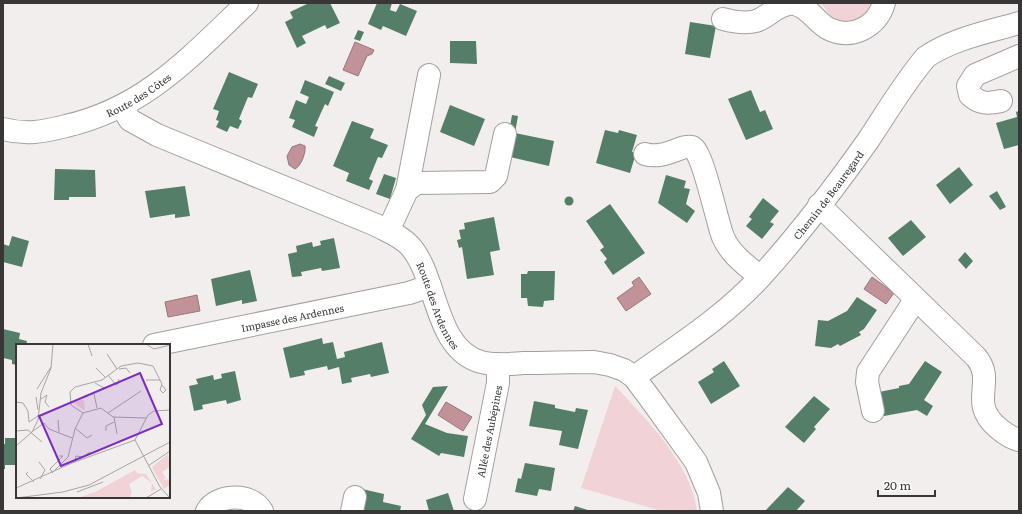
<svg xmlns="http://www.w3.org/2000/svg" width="1022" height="514" viewBox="0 0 1022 514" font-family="Literata,serif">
<rect width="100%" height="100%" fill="#f3eeee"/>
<g fill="#f1d2d6">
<path d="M 821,3 L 895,3 L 890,9 L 845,36 Z"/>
<path d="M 615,386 C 646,419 692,465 697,511 L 662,511 L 581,488 Z"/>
</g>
<g fill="#c29299" stroke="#99767b">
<path d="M 355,42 L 374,50 L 372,54 L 367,56 L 358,76 L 343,70 Z"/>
<path d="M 300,144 L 305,146 C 306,153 301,166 295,169 L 289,165 L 287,156 L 292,147 Z"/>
<path d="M 639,277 L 651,294 L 626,311 L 617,298 L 634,286 L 632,282 Z"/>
<path d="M 872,277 L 894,293 L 886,304 L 864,289 Z"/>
<path d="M 197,295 L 200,311 L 168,317 L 165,302 Z"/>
<path d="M 446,402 L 472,417 L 463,431 L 438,415 Z"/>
</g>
<g fill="#547e68">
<path d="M 309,3 L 330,3 L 340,23 L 327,29 L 325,25 L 302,36 L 306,43 L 297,48 L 285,22 L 293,18 L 290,12 Z"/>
<path d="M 377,3 L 392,3 L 390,10 L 396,12 L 400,4 L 417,11 L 406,36 L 383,26 L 381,30 L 368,24 Z"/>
<path d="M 690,22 L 716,26 L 710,58 L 685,54 Z"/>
<path d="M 358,30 L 364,32 L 360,41 L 354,39 Z"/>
<path d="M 450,41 L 476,41 L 477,64 L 450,63 Z"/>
<path d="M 229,72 L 258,84 L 252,98 L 248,97 L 239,119 L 242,121 L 238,129 L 230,126 L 227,132 L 216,127 L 219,121 L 216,120 L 219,111 L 213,109 Z"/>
<path d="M 329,76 L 345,83 L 341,91 L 325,84 Z"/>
<path d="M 305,80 L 334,92 L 328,106 L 325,104 L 315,126 L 318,127 L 314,137 L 292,127 L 295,120 L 289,118 L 296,100 L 306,104 L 309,97 L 300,93 Z"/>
<path d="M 751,90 L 760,112 L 765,110 L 773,129 L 746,140 L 728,99 Z"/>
<path d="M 450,105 L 485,119 L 474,146 L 440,132 Z"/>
<path d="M 1019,111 L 1019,145 L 1004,149 L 996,123 L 1017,117 L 1016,112 Z"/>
<path d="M 512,115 L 518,116 L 515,133 L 554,141 L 549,166 L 510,157 L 509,132 Z"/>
<path d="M 352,121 L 374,129 L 370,138 L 388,145 L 382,158 L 378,157 L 369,179 L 373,181 L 369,190 L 346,181 L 349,173 L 333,166 Z"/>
<path d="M 605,130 L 618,133 L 619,130 L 637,135 L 632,152 L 636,153 L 630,173 L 596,163 Z"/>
<path d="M 959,167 L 973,185 L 950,204 L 936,185 Z"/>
<path d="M 55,169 L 95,170 L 96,197 L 69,197 L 69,200 L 54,200 Z"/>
<path d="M 384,174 L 396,178 L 390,199 L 376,194 Z"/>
<path d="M 666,175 L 686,181 L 684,188 L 690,189 L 686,204 L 695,211 L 687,223 L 658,203 Z"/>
<path d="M 185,186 L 190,216 L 175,218 L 175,214 L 150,218 L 145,191 Z"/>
<path d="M 997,191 L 1006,207 L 1000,210 L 989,196 Z"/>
<circle cx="569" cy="201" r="4.5"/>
<path d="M 763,198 L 779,211 L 770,222 L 774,224 L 762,239 L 746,226 L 752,219 L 749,217 Z"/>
<path d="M 610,204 L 645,253 L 613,275 L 604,262 L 607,259 L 600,250 L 604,247 L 586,221 Z"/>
<path d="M 494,217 L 500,250 L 490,252 L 494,275 L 467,279 L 462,247 L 459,248 L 457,240 L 461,239 L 459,230 L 465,229 L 464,223 Z"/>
<path d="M 911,220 L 926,237 L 903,256 L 888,238 Z"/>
<path d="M 12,236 L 29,241 L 22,267 L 3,262 L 3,244 L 9,246 Z"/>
<path d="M 334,238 L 340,268 L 322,271 L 321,268 L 301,272 L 302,276 L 292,277 L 288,254 L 297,252 L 296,246 L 312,242 L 313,247 L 321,245 L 320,241 Z"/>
<path d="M 965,252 L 973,261 L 966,269 L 958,260 Z"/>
<path d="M 250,270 L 257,301 L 242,304 L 242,300 L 216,306 L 211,279 Z"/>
<path d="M 528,271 L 555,271 L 554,300 L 544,301 L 543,307 L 528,306 L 527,298 L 521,298 L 521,274 L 527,274 Z"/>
<path d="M 857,297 L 877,310 L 864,329 L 859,332 L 861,335 L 840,346 L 838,344 L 831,348 L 815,346 L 818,320 L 828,321 L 847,311 Z"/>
<path d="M 3,329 L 20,333 L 19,339 L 27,341 L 26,345 L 17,345 L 17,365 L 12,364 L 12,360 L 3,358 Z"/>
<path d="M 322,338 L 323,344 L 333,342 L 337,359 L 345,357 L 344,352 L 382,342 L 389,373 L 371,377 L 370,374 L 351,378 L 352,382 L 342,384 L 339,367 L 328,370 L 327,366 L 304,371 L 305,375 L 290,378 L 283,348 Z"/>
<path d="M 724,361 L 740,386 L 711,404 L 698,382 L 714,372 L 712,369 Z"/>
<path d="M 925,361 L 942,372 L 924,400 L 933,406 L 927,416 L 917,410 L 884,416 L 879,392 L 899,388 L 899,386 L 909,384 Z"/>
<path d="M 235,371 L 241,400 L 227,404 L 226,400 L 202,405 L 203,409 L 194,411 L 189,386 L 198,384 L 196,379 L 213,375 L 214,380 L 222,378 L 221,374 Z"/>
<path d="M 448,386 L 425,424 L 447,433 L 468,436 L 464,457 L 441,453 L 439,456 L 411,439 L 426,415 L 422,405 L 433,387 Z"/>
<path d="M 814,396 L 830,409 L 814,427 L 816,429 L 804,443 L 785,427 Z"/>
<path d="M 534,401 L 555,405 L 555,408 L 575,412 L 576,408 L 588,410 L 578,449 L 559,445 L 562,431 L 529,426 Z"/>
<path d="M 5,438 L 17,438 L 17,465 L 5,465 L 5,469 L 3,469 L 3,444 L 5,444 Z"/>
<path d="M 525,463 L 555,468 L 551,491 L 539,489 L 537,496 L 515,492 L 518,478 L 521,479 Z"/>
<path d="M 788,487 L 805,501 L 796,511 L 765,511 Z"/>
<path d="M 362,489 L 384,494 L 383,502 L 401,506 L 400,511 L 358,511 Z"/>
<path d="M 448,493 L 454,511 L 429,511 L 426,500 Z"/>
<path d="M 575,506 L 591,511 L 573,511 Z"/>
</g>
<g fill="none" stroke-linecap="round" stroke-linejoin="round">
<defs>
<g id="minor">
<path d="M 723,19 C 734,22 745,24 756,21 C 769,17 779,2 794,4 C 809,6 816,23 829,29 C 852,40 877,27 884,3"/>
<path d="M 1001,101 C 988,104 980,104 970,95 L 968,86 L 975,75 L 1019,56"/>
<path id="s1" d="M 122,107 L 130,120 L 157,135 L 376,225 C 387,231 401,236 410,246 C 438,277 434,349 481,362 C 495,366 509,364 523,363 C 547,363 570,362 594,362 L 610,365 L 624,370 L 634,377 L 649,397 L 696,462 L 709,493 L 712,511"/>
<path id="s2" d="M 3,129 C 26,135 43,132 66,126 C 145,108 190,57 247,3"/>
<path d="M 645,154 C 664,160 682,144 692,147 C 703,152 717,222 723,237 C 731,255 746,265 760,277"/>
<path d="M 407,190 L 417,183 L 490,182 L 496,176 L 505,134"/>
<path d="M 819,205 L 976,357 C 997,382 967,402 998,428 C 1004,433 1011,438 1019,440"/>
<path d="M 388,231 L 407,190 L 429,75"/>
<path id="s3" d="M 154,345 L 409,293 L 430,286"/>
<path id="s4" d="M 634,377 C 679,345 727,315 764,273 C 801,232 835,187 867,142 C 886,114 903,84 926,57 C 952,39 988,32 1019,23"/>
<path d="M 873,411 L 867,382 L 868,372 L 915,300"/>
<path id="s5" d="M 475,499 L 498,383 L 498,364"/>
<path d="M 207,511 C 217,494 251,492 262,511"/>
<path d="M 352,511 L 355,497"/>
</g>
</defs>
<use href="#minor" stroke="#a49f9f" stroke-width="24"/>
<use href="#minor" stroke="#fff" stroke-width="22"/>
</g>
<g text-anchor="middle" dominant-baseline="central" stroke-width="4" stroke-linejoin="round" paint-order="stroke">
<g font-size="10" fill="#383636" stroke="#fffcfc">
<text stroke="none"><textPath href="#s2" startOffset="143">Route des Côtes</textPath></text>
<text stroke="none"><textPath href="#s4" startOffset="268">Chemin de Beauregard</textPath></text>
<text stroke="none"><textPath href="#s1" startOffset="389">Route des Ardennes</textPath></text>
<text stroke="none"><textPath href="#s3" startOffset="141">Impasse des Ardennes</textPath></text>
<text stroke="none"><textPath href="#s5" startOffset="69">Allée des Aubépines</textPath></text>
</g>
</g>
<g transform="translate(16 344)">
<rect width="154" height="154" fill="#f3eeee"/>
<path d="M 68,56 L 69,67 L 55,57 ZM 152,110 L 154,123 L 146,128 L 150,134 L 147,136 L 154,135 L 154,141 L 148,145 L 136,123 ZM 119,126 L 121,129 L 130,130 L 140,145 L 135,148 L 136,139 L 126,132 L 113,140 L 116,149 L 113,154 L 62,154 L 81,147 Z" fill="#f1d2d6"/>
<path fill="none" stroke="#a8a4a4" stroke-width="1" d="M 72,0 L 76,12M 130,0 L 138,5 L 154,1M 91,10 L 101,25M 80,24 L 89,33M 103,25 L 110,24 L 114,29M 92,31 L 100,41 L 104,38 L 102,35M 130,36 L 144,36M 79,39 L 90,45M 21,45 L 35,23M 78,50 L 81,64M 20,53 L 22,66M 25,55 L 31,51 L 29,58 L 33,63M 0,58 L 7,59 L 12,67 L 13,78 L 22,72M 92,69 L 125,47M 98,73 L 101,90M 130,74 L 97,73 L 85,64 L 67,69 L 55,61 L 54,48 L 59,43 L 86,36 L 105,22 L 122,19 L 137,22 L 146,40 L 144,46 L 147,49 L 150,46 L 146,41M 42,76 L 43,88M 59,84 L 71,94 L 76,91M 0,87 L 12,86 L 26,98M 17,87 L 28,79 L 33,85 L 56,94M 90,87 L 90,82 L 98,78M 0,102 L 16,88 L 22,76 L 25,49 L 35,24 L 37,0M 23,118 L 29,126 L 24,135M 59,118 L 60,112 L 67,113 L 74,108M 132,122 L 154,107M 12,128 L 10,130 L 18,138M 36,128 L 34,125 L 47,112 L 43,112M 36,129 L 52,113 L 59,85 L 67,69M 0,144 L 56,119 L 119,96M 61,148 L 87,138M 0,154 L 47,148 L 73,141 L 154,98M 130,154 L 145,145M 154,154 L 144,143 L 119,96 L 132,71 L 138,67 L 154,66"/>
<path fill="#7b2cbf" fill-opacity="0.15" stroke="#7b2cbf" stroke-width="2" d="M 124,29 L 146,80 L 45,122 L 23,72 Z"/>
<rect width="154" height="154" fill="none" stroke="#383636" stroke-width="2"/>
</g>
<rect width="1022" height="514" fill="none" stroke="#383636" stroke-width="8"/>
<path d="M878 490v6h57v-6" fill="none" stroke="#383636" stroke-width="2"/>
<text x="884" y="490" font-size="12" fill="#383636" stroke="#fffcfc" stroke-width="3" paint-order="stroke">20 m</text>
</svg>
